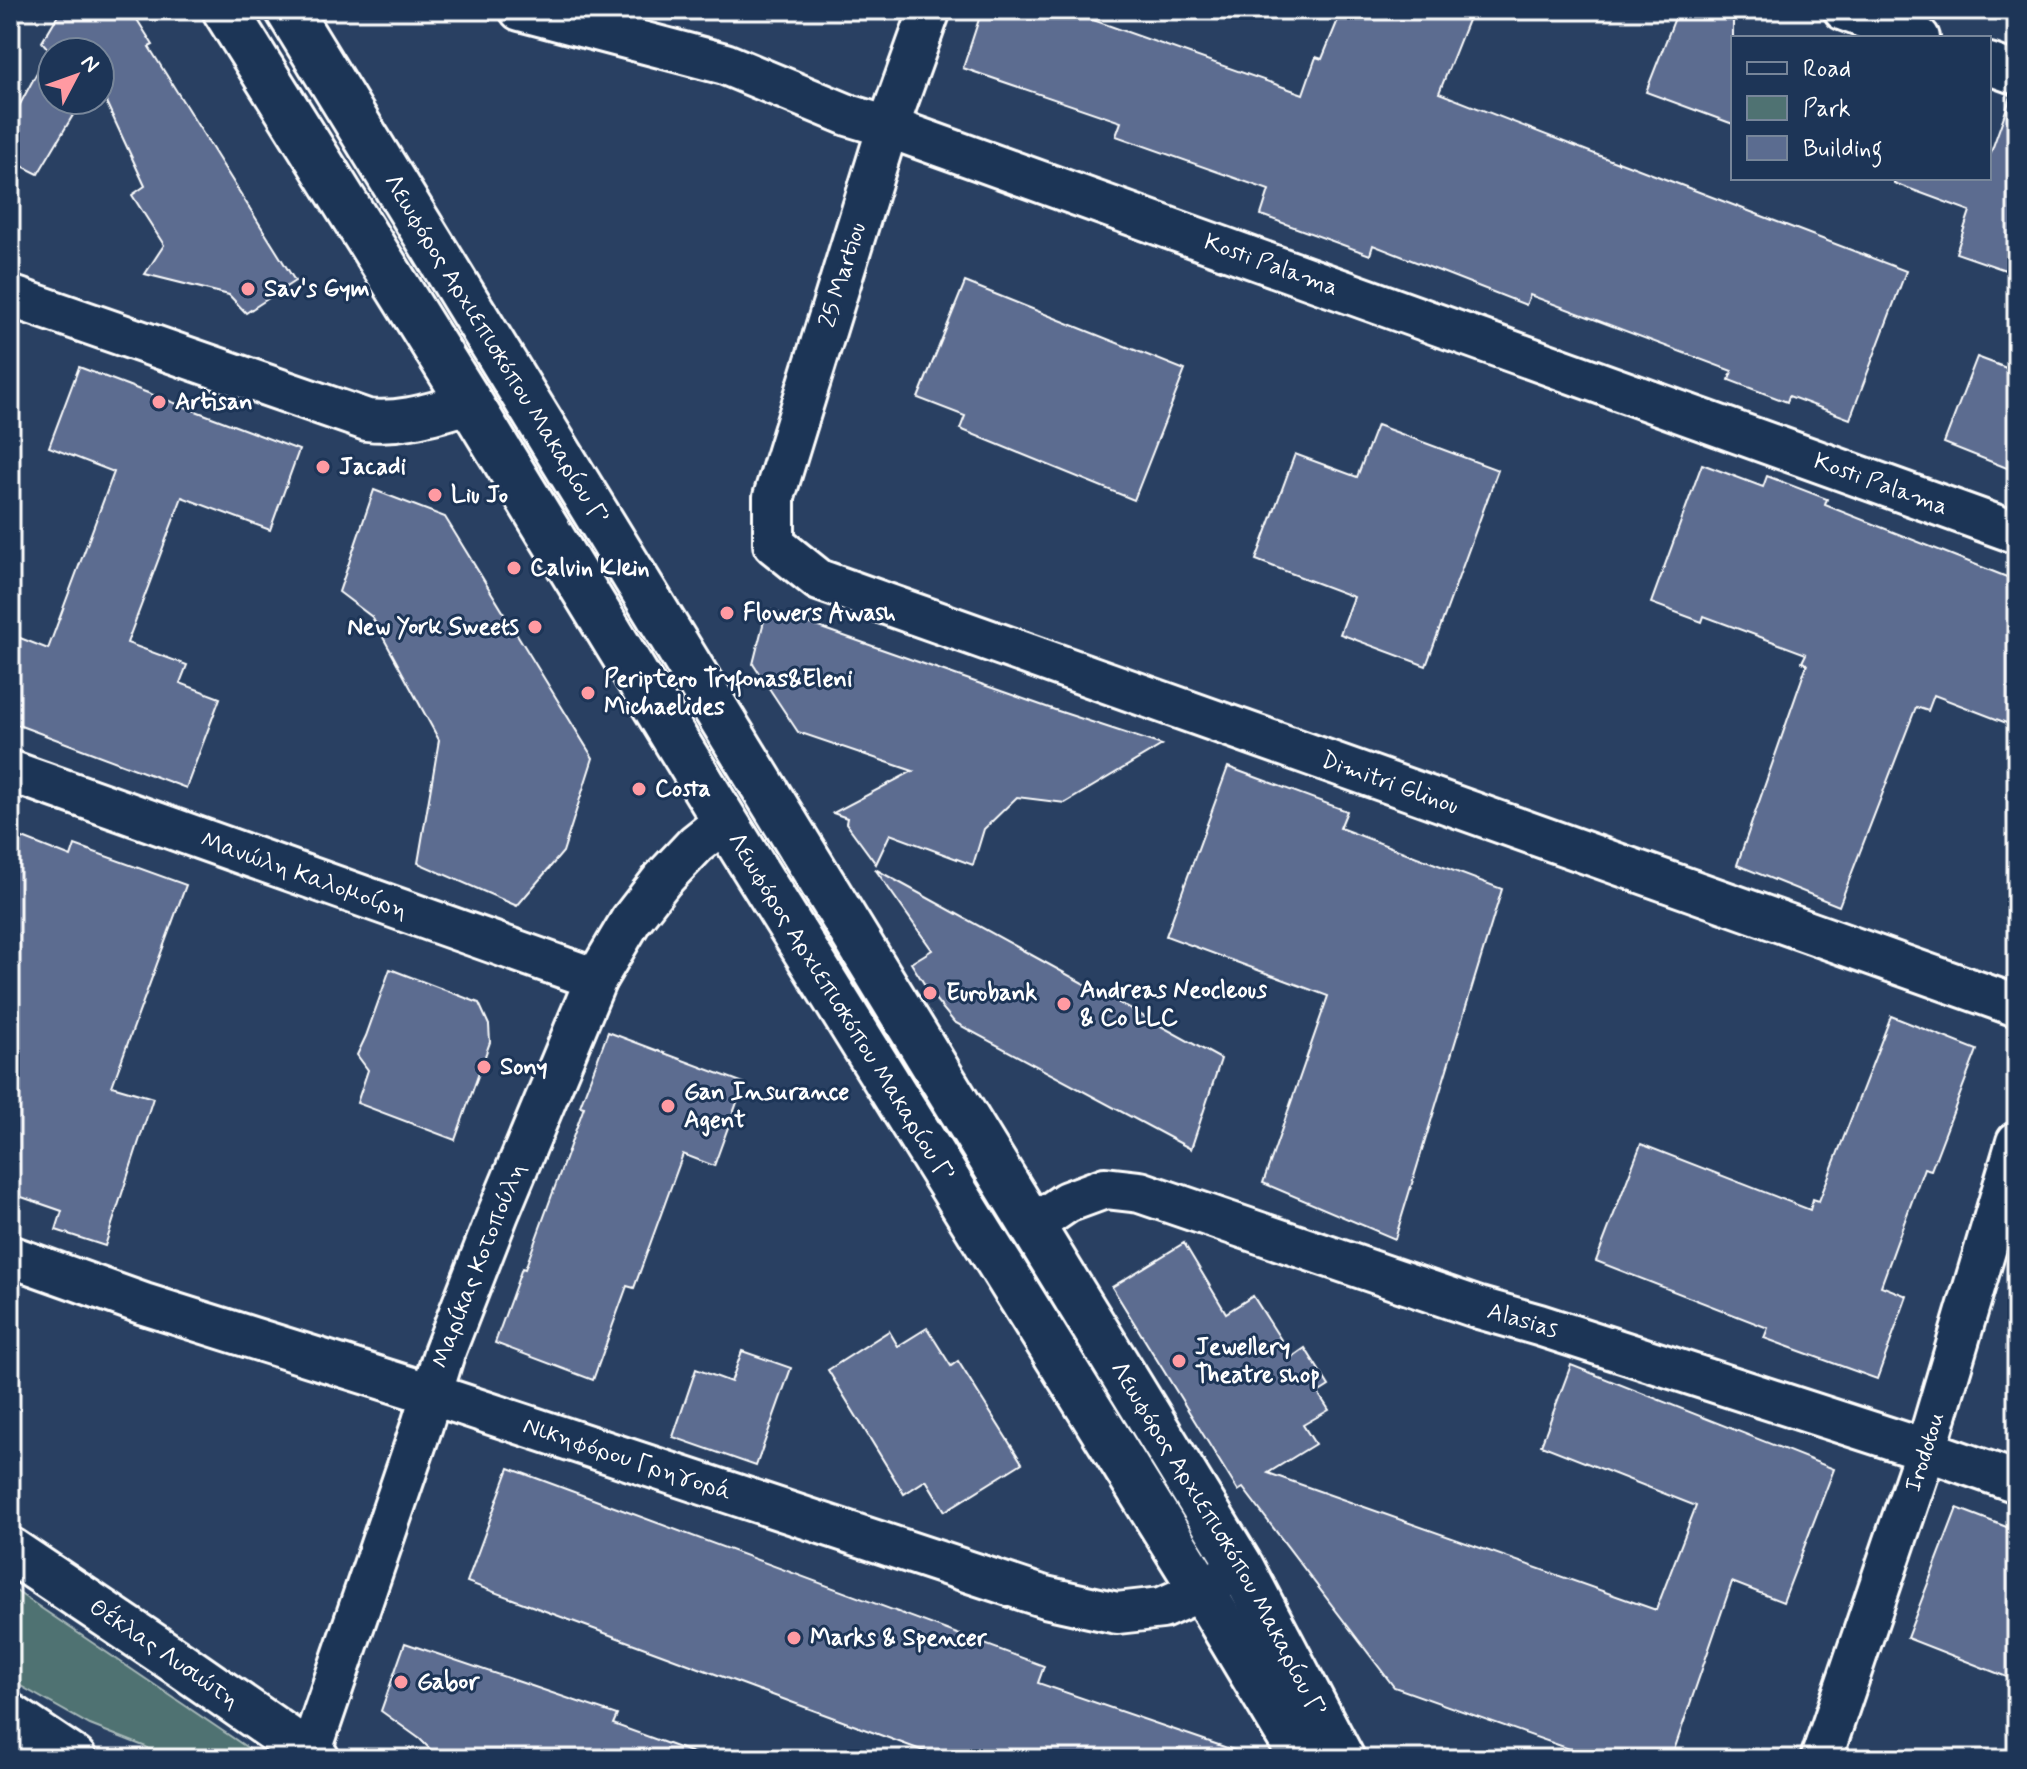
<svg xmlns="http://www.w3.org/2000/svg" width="2027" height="1769" viewBox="0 0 2027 1769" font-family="Mynerve,sans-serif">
<rect width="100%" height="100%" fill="#294062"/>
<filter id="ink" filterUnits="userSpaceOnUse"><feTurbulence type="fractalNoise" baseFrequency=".0125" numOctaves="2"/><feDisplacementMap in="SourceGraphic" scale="16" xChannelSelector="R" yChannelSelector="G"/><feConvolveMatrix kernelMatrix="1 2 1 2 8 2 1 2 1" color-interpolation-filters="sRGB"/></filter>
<g filter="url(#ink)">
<path fill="#4f7272" stroke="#a7b8b8" stroke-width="2" d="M 10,1587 L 264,1759 L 164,1759 L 146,1747 L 90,1725 L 10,1680 Z"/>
<g fill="#5b6c90" stroke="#fff" stroke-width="2">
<path d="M 61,10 L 131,10 L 153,45 L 149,47 L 295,281 L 246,313 L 229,295 L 145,274 L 164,245 L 132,195 L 145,186 L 100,89 L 100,52 L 52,52 L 52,100 L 82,100 L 38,174 L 10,160 L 10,123 L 49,50 L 42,42 Z"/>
<path d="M 982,10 L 1065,10 L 1303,94 L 1316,57 L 1322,59 L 1342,10 L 1472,10 L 1439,93 L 1618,163 L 1618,161 L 1906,271 L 1850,419 L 1789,396 L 1787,402 L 1729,380 L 1732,371 L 1530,295 L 1526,305 L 1373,245 L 1370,255 L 1261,215 L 1269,190 L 1116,136 L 1121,122 L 963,68 Z"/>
<path d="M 1678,10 L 1733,10 L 1733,124 L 1646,92 Z"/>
<path d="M 2011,96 L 2017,97 L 2017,274 L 1956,253 L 1970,211 L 1894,183 L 1894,178 L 1989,178 L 1989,158 Z"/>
<path d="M 965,282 L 1185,370 L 1134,500 L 960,429 L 965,416 L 918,398 Z"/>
<path d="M 1977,357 L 2017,372 L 2017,472 L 1944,443 Z"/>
<path d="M 79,367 L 299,450 L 270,530 L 182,497 L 127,643 L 187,665 L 180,683 L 220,698 L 186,788 L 10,722 L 10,634 L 48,649 L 114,472 L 49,447 Z"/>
<path d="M 1377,425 L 1498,470 L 1426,666 L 1340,634 L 1354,597 L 1256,560 L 1295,454 L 1357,477 Z"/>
<path d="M 1702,464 L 1763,487 L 1767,476 L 1827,499 L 1825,505 L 2017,581 L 2017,727 L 1934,695 L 1928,711 L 1916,707 L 1839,906 L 1737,865 L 1807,664 L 1802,662 L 1806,654 L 1704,616 L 1702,622 L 1651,603 Z"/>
<path d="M 374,490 L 445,517 L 593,758 L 563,852 L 517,906 L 418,863 L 439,740 L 372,617 L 339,592 Z"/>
<path d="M 767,609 L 1055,710 L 1162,745 L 1065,803 L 1017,797 L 984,829 L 973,865 L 890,834 L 876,864 L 846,823 L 847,818 L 833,813 L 913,771 L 798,732 L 753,664 Z"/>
<path d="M 1228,767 L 1347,811 L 1340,828 L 1502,889 L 1395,1239 L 1263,1183 L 1328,996 L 1166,936 Z"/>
<path d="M 10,833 L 71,857 L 75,845 L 186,885 L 112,1086 L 153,1098 L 105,1246 L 56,1230 L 62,1211 L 10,1193 Z"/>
<path d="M 875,869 L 1221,1059 L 1191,1149 L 954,1022 L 930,993 L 911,963 L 932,950 Z"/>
<path d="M 390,969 L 479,1003 L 489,1025 L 490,1042 L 455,1140 L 357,1103 L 368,1070 L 357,1055 L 366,1036 Z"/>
<path d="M 1891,1016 L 1977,1050 L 1931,1170 L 1924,1168 L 1881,1286 L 1907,1296 L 1877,1379 L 1764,1338 L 1768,1328 L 1596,1261 L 1641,1144 L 1810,1210 L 1813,1199 L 1819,1201 Z"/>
<path d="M 608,1032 L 744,1083 L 714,1166 L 683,1154 L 634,1288 L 627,1286 L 593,1380 L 495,1343 L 522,1268 L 525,1269 L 584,1107 L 580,1106 Z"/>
<path d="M 1184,1243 L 1226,1313 L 1253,1296 L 1292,1357 L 1305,1348 L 1329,1386 L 1318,1393 L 1329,1410 L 1303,1425 L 1315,1444 L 1268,1473 L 1656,1610 L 1696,1506 L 1541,1445 L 1571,1365 L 1834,1469 L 1783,1602 L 1732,1582 L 1671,1759 L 1598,1759 L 1394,1687 L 1243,1488 L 1238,1491 L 1112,1287 Z"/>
<path d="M 927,1328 L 951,1366 L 958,1361 L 1022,1463 L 945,1511 L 926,1480 L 904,1494 L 828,1370 L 889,1331 L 898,1346 Z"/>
<path d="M 742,1351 L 791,1368 L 756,1466 L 673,1437 L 696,1369 L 731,1382 Z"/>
<path d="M 509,1468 L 1044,1666 L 1038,1683 L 1239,1752 L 1238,1759 L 945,1759 L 467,1582 Z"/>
<path d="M 1957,1508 L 2017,1531 L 2017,1681 L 1907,1638 Z"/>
<path d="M 405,1643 L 617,1715 L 613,1724 L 696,1754 L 696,1759 L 440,1759 L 420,1739 L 381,1711 Z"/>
</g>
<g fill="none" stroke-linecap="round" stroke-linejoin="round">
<defs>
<g id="minor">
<path id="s1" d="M 520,10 L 725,64 L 848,115 L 888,127 L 2017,533"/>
<path id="s2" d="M 930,10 L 888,127 L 774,497 L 774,544 L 819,580 L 2017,1006"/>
<path d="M 1844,10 L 1919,38"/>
<path d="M 1989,64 L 2017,74"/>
<path d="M 10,296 L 367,420 C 403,424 435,412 470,403"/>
<path id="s3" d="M 10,771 L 596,979"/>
<path id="s4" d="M 1032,1226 L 1067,1202 L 1105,1188 L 1140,1192 L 1479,1308 L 1539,1325 L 1926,1450 L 2017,1482"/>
<path id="s5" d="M 10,1256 L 144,1304 L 431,1394 L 1045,1597 L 1117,1613 L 1162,1608 L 1202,1590 L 1241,1567"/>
<path id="s6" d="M 310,1753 L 422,1425 L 444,1353 L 498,1214 L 596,979 L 631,920 L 662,880 L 696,844 L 725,821"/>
<path id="s7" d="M 1821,1759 L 1926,1450 L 2017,1142"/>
</g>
<g id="tertiary">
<path id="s8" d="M 10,1550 L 180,1664 L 317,1759"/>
<path d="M 10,1716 L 74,1759"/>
</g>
<g id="secondary">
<path id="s9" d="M 225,10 L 470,403 L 725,821 L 1202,1590 L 1303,1759"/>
<path id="s10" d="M 288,10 L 1241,1567 L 1342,1759"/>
</g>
</defs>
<use href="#minor" stroke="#fff" stroke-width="46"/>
<use href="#tertiary" stroke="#fff" stroke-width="50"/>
<use href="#secondary" stroke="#fff" stroke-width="50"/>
<use href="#minor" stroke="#1d3557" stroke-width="40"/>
<use href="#tertiary" stroke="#1d3557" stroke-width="44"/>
<use href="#secondary" stroke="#1d3557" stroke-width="44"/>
</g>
</g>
<g fill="#ff9aa2" stroke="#1d3557" stroke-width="3">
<circle cx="248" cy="289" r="8"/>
<circle cx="159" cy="402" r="8"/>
<circle cx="323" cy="467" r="8"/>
<circle cx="435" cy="495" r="8"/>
<circle cx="514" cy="568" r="8"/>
<circle cx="727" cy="613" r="8"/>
<circle cx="535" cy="627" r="8"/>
<circle cx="588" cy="693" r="8"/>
<circle cx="639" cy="789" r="8"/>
<circle cx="930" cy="993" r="8"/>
<circle cx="1064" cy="1004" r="8"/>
<circle cx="484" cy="1067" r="8"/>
<circle cx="668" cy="1106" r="8"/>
<circle cx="1179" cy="1361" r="8"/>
<circle cx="794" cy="1638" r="8"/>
<circle cx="401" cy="1682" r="8"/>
</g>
<g text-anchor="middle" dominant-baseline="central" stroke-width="6" stroke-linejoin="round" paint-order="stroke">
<g font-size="24" fill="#fff" stroke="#1d3557">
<text stroke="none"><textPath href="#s1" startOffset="794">Kosti Palama</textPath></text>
<text transform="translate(843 275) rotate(-73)">25 Martiou</text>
<text stroke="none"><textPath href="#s10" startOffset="398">Λεωφόρος Αρχιεπισκόπου Μακαρίου Γ’</textPath></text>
<text stroke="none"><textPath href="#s1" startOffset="1442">Kosti Palama</textPath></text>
<text stroke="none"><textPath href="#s2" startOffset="1222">Dimitri Glinou</textPath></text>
<text stroke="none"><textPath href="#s3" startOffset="312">Μανώλη Καλομοίρη</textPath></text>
<text stroke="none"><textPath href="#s9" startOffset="1172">Λεωφόρος Αρχιεπισκόπου Μακαρίου Γ’</textPath></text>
<text stroke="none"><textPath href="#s6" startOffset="516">Μαρίκας Κοτοπούλη</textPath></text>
<text stroke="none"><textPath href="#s4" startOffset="522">Alasias</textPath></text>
<text stroke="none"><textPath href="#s7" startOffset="324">Irodotou</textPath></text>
<text stroke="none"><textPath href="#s5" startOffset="650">Νικηφόρου Γρηγορά</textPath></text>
<text stroke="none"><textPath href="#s10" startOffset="1790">Λεωφόρος Αρχιεπισκόπου Μακαρίου Γ’</textPath></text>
<text stroke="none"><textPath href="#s8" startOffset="186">Θέκλας Λυσιώτη</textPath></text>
</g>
<g font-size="24" font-weight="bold" fill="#fff" stroke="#1d3557" text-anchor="start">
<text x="264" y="289">Sav's Gym</text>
<text x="175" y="402">Artisan</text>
<text x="339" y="467">Jacadi</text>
<text x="451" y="495">Liu Jo</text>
<text x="530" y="568">Calvin Klein</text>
<text x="743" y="613">Flowers Awash</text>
<text x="519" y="627" text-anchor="end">New York Sweets</text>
<text x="604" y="679">Periptero Tryfonas&amp;Eleni<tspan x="604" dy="28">Michaelides</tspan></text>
<text x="655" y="789">Costa</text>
<text x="1080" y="990">Andreas Neocleous<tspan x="1080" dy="28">&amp; Co LLC</tspan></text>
<text x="946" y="993">Eurobank</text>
<text x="500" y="1067">Sony</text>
<text x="684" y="1092">Gan Insurance<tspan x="684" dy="28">Agent</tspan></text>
<text x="1195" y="1347">Jewellery<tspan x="1195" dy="28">Theatre shop</tspan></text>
<text x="810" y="1638">Marks &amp; Spencer</text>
<text x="417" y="1682">Gabor</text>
</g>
</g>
<rect width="2027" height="1769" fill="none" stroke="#1d3557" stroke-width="40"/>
<rect x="20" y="20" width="1987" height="1729" fill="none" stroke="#fff" stroke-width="3" filter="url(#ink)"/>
<rect x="1731" y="36" width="260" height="144" fill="#1d3557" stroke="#77869a" stroke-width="2"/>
<rect x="1747" y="62" width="40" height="12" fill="#1d3557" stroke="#77869a" stroke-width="2"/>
<text x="1803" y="76" font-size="24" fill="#ffffff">Road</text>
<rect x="1747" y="96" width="40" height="24" fill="#4f7272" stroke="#77869a" stroke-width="2"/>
<text x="1803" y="116" font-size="24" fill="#ffffff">Park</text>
<rect x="1747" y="136" width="40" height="24" fill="#5b6c90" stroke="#77869a" stroke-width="2"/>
<text x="1803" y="156" font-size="24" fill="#ffffff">Building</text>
<g transform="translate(76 76) rotate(49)"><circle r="38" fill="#1d3557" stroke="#77869a" stroke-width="2"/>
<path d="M0-6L14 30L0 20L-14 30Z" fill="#ff9aa2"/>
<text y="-12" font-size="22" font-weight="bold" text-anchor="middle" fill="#ffffff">N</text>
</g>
</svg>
